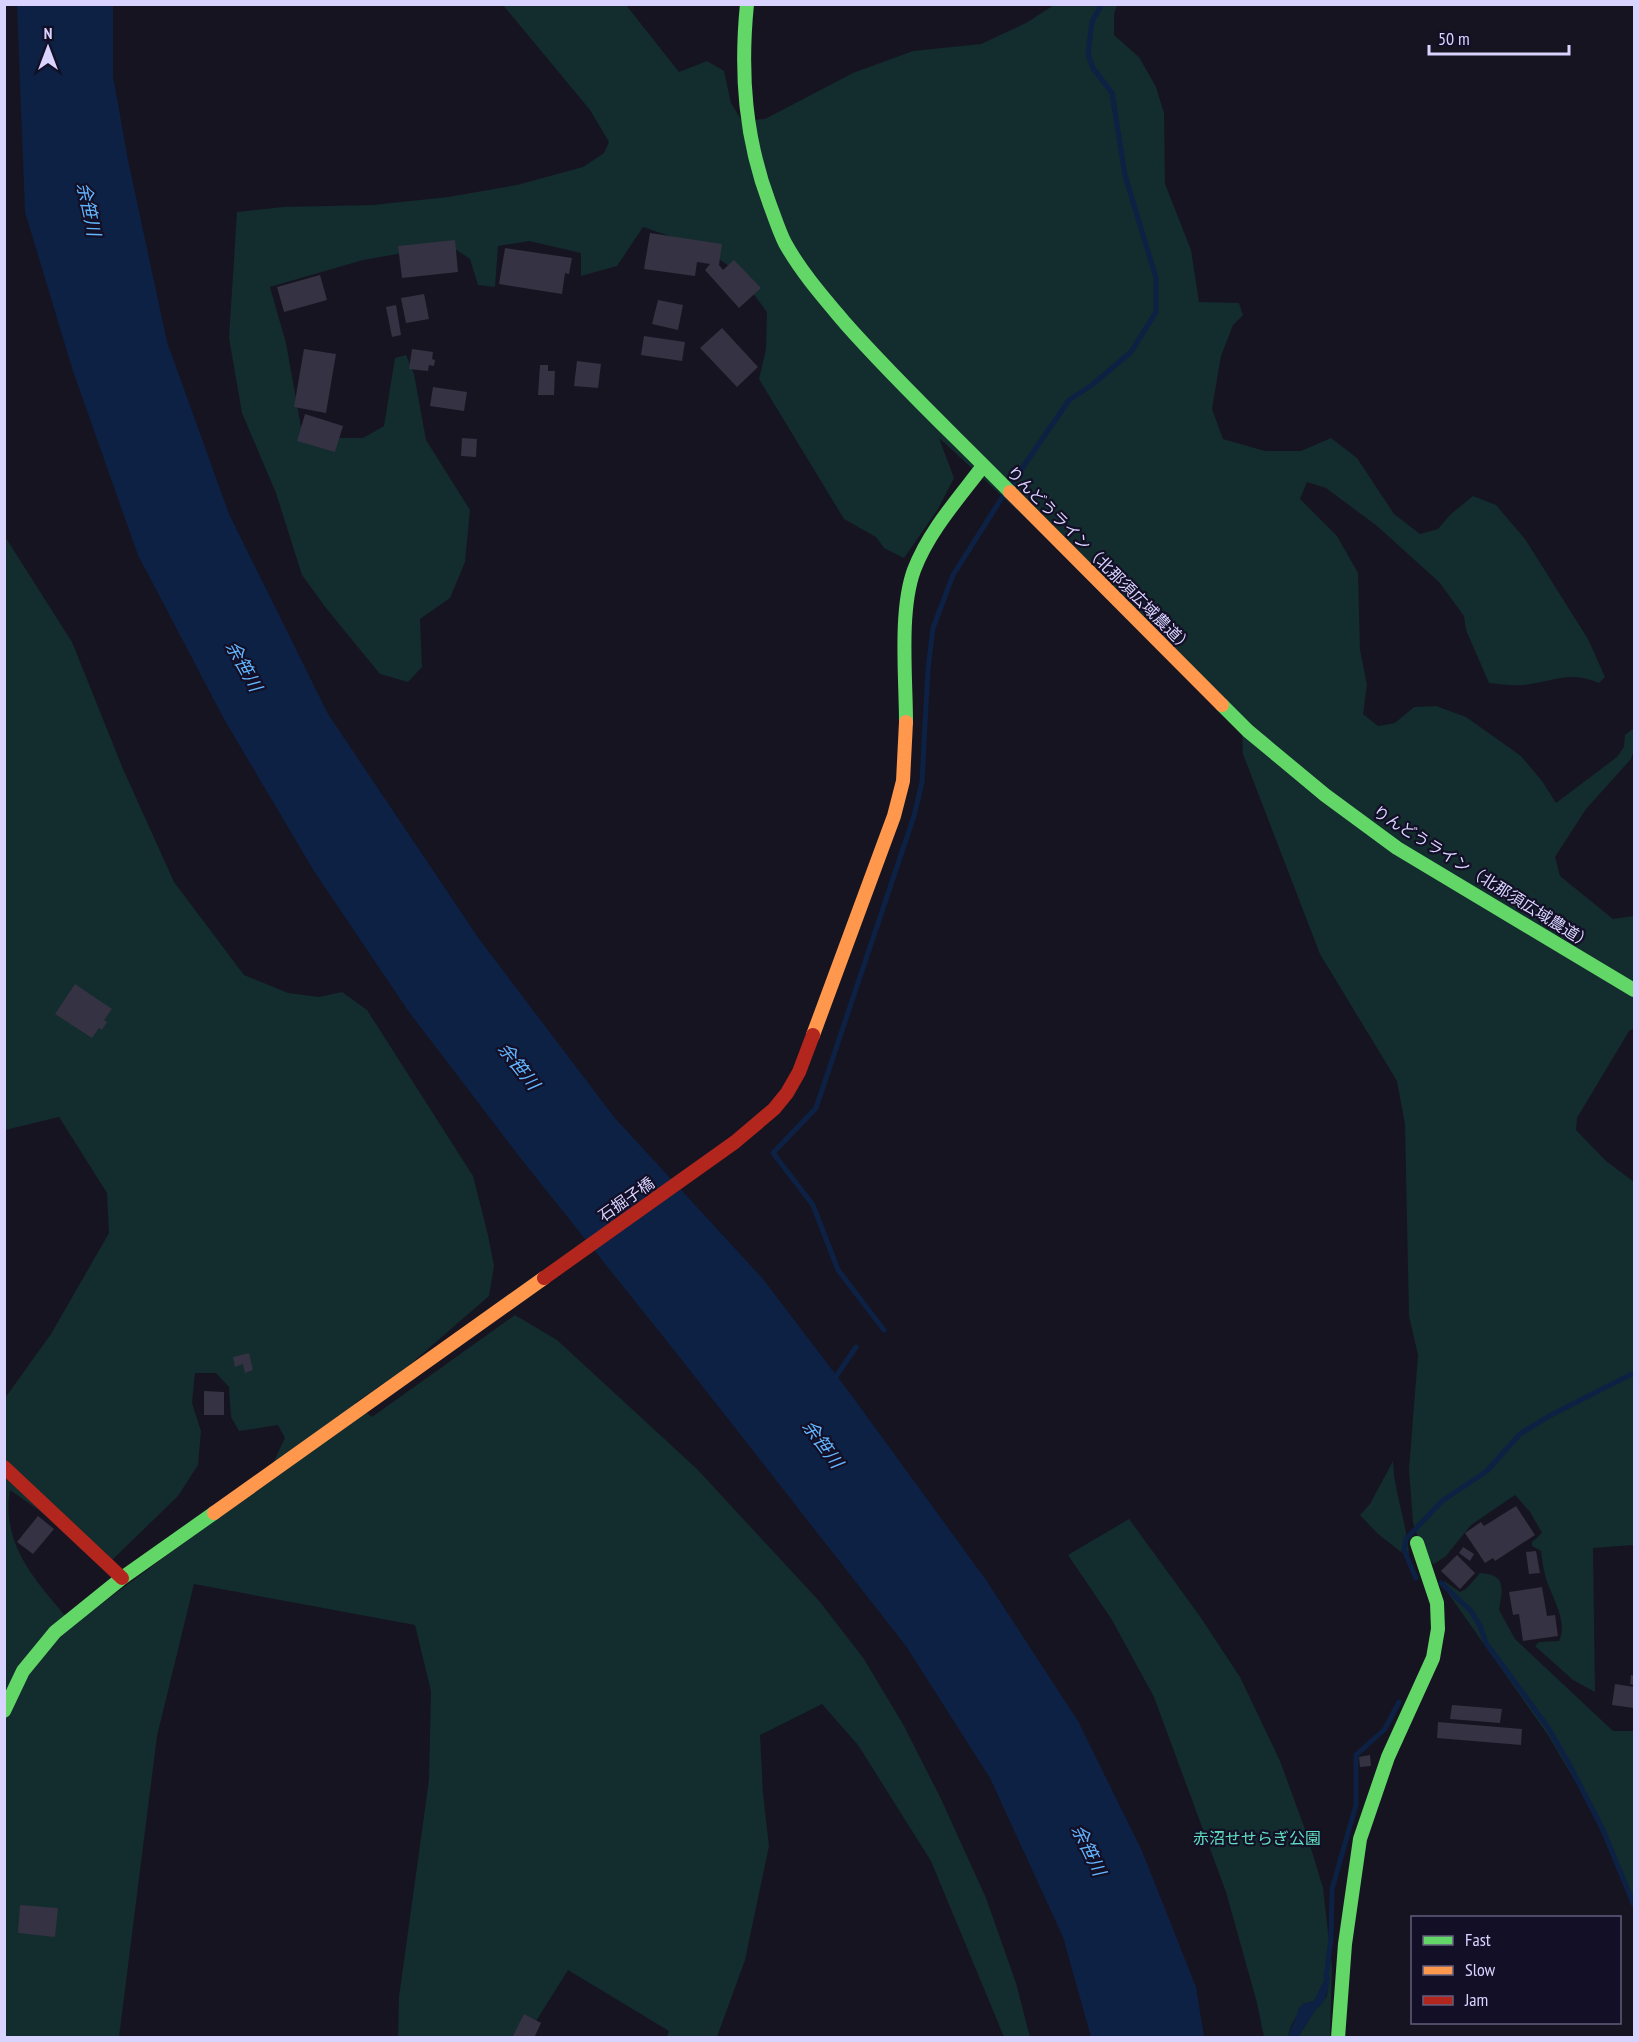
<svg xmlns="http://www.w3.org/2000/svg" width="1639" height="2042" viewBox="0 0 1639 2042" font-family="'PT Sans Narrow','Noto Sans JP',sans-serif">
<rect width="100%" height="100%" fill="#161421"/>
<g fill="#132c2d" fill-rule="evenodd">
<path d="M 503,5 L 626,5 L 679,72 L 707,61 L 724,71 L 731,103 L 742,121 L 765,119 L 853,73 L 913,51 L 981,44 L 1026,23 L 1054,5 L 1117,5 L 1114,14 L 1114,35 L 1139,57 L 1156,87 L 1164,113 L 1165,184 L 1191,250 L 1199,302 L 1239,303 L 1243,315 L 1233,325 L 1221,356 L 1212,409 L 1223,439 L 1265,451 L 1301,451 L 1331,438 L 1357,458 L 1394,514 L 1420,534 L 1438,529 L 1451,514 L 1473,496 L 1496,505 L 1525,539 L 1588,639 L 1605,677 L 1599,683 C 1569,670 1553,682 1523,685 C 1512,686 1500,684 1489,683 L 1466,630 L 1464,616 L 1439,582 L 1377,526 L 1326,488 L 1307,482 L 1300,499 L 1337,536 L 1358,573 L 1360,650 L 1367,685 L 1363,714 L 1378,726 L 1395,723 L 1414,707 L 1436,706 L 1466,717 L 1521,756 L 1542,781 L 1556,803 L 1617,757 L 1624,747 L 1625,735 L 1634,728 L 1634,750 L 1631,759 L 1586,809 L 1555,857 L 1560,876 L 1613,919 L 1634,916 L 1634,1028 L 1629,1031 L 1577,1118 L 1576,1130 L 1606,1161 L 1634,1182 L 1634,1545 L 1593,1548 L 1595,1692 L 1573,1680 L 1535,1646 L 1539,1642 L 1559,1641 C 1569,1621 1550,1595 1545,1575 C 1543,1567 1542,1559 1541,1551 L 1532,1546 L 1532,1542 L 1542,1533 L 1530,1512 L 1515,1495 L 1471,1525 L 1446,1556 L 1434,1564 L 1423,1555 L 1413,1522 L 1409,1469 L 1418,1355 L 1409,1316 L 1405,1124 L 1397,1081 L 1320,954 L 1243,754 L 1241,717 L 939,438 L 954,478 L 938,509 L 904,558 L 884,548 L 876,537 L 844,519 L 759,379 L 766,349 L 767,312 L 737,272 L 704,248 L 643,227 L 617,266 L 581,276 L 581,253 L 529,241 L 498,246 L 495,287 L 478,285 L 470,259 L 449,245 L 363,260 L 270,287 L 286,343 L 301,427 L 329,438 L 363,438 L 384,426 L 395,358 L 406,355 L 414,374 L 426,440 L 470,510 L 465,562 L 450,598 L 420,619 L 422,667 L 408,682 L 380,674 L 326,608 L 302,575 L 276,493 L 242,413 L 229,338 L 237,212 L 283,207 L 373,205 L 448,197 L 517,185 L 583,167 L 604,153 L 609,142 L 590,110 Z"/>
<path d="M 4,535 L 72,642 L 123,769 L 174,882 L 244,975 L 288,993 L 319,997 L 342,992 L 367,1010 L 473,1176 L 488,1235 L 494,1266 L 489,1296 L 406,1368 L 355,1403 L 372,1417 L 515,1315 L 557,1340 L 697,1469 L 820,1602 L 864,1659 L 904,1726 L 941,1799 L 986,1898 L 1016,1983 L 1030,2037 L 1004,2037 L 931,1861 L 858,1745 L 822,1704 L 760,1735 L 763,1794 L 769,1846 L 745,1960 L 717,2037 L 667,2037 L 669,2031 L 568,1970 L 526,2037 L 398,2037 L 399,1997 L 429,1780 L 431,1691 L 415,1625 L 194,1584 L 157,1736 L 119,2037 L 5,2037 L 5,1398 L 51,1334 L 109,1233 L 107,1193 L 59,1117 L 5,1130 ZM 195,1373 L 216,1373 L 229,1387 L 231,1417 L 239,1431 L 278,1425 L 285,1438 L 263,1484 L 73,1625 C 40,1585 0,1547 10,1490 L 111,1561 L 178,1496 L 198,1465 L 201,1431 L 192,1403 Z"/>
<path d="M 1393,1461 C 1394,1494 1408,1525 1409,1558 L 1378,1534 L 1360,1515 L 1370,1504 Z"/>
<path d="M 1129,1519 L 1199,1615 L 1240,1677 L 1280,1761 L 1306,1832 L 1323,1888 L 1332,1967 L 1330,2037 L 1298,2037 L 1316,2009 L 1327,1996 L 1329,1977 L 1326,1977 L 1314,2001 L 1303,2004 L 1291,2026 L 1288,2037 L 1264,2037 L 1257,2003 L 1226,1892 L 1154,1697 L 1112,1620 L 1068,1555 Z"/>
<path d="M 1480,1573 C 1508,1575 1502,1590 1499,1610 L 1515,1639 L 1613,1731 L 1634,1731 L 1634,1899 L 1602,1827 L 1548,1735 L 1443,1586 L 1444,1581 L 1460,1592 L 1466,1589 Z"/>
</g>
<g fill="#0d2144">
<path d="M 17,5 L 113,5 L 113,76 L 128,160 L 167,342 L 229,514 L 328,714 L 479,939 L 614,1117 L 763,1279 L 852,1396 L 986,1580 L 1078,1721 L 1142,1851 L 1196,1987 L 1204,2037 L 1091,2037 L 1063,1937 L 990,1778 L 906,1646 L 674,1350 L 522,1160 L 409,1012 L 314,871 L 224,719 L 138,555 L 73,371 L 25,212 Z"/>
<path d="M 1326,1977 L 1330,1977 C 1328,1989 1327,2002 1316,2009 L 1298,2037 L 1288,2037 C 1290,2029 1298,2016 1298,2009 L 1303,2004 L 1314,2001 Z"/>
</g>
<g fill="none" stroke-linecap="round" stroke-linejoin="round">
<g stroke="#0d2144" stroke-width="5">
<path d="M 1012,483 L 1069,400 L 1092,385 L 1131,352 L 1156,312 L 1156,278 L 1125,175 L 1112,93 L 1093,68 L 1088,54 L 1092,22 L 1102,4"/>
<path d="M 884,1330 L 838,1270 L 813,1205 L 773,1153 L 816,1108 L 914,816 L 922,782 L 928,669 L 933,628 L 953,575 L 1003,496"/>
<path d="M 833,1381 L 856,1347"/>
<path d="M 1416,1578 L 1404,1550 L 1406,1539 L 1442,1501 L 1487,1471 L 1520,1434 L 1549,1416 L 1634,1373"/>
<path d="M 1441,1583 L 1471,1611 L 1480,1626 L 1486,1643 L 1547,1726 L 1568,1762 L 1603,1830 L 1634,1905"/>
<path d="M 1326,1977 L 1331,1940 L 1332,1889 L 1356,1805 L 1356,1755 L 1385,1729 L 1399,1702"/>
</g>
</g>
<g fill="#343243">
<path d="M 650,233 L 722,244 L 719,265 L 723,270 L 734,260 L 761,288 L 739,308 L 705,270 L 710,264 L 697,262 L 695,276 L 644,269 Z"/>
<path d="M 455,240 L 458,272 L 402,278 L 398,246 Z"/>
<path d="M 505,248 L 572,258 L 569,274 L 565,273 L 562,294 L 499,284 Z"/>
<path d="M 320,275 L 327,300 L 284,312 L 277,287 Z"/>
<path d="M 424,294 L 429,319 L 406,323 L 401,298 Z"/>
<path d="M 658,300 L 683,305 L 678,330 L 652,324 Z"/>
<path d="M 396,305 L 401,335 L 392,337 L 386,307 Z"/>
<path d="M 722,328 L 758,367 L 737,387 L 700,348 Z"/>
<path d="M 644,336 L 685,342 L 682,361 L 641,355 Z"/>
<path d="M 304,349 L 336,354 L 326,413 L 294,407 Z"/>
<path d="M 412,349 L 433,352 L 432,359 L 435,360 L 434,366 L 429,365 L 428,371 L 409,369 Z"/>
<path d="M 577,361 L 601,364 L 598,388 L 574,386 Z"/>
<path d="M 540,365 L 548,365 L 548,371 L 555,371 L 554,395 L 538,395 Z"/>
<path d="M 433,387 L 467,392 L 464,411 L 430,406 Z"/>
<path d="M 305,414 L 343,426 L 335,452 L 297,441 Z"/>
<path d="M 462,438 L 477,439 L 476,457 L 461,456 Z"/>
<path d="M 75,984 L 112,1009 L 104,1020 L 107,1022 L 102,1030 L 99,1028 L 92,1038 L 55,1014 Z"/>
<path d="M 249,1353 L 253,1370 L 245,1373 L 243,1364 L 235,1367 L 233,1357 Z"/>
<path d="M 204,1391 L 224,1392 L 224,1415 L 204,1415 Z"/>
<path d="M 1516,1506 L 1535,1535 L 1495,1561 L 1493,1558 L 1485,1563 L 1465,1533 L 1481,1522 L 1484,1526 Z"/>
<path d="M 38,1516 L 54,1529 L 33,1554 L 17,1542 Z"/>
<path d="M 1463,1547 L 1474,1554 L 1470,1561 L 1459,1553 Z"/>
<path d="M 1536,1551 L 1540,1573 L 1529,1574 L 1526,1552 Z"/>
<path d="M 1457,1555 L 1475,1573 L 1460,1589 L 1441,1571 Z"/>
<path d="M 1542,1587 L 1547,1616 L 1555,1615 L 1558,1636 L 1523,1641 L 1519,1614 L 1513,1615 L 1509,1592 Z"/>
<path d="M 1631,1675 L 1634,1676 L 1634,1685 L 1630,1684 Z"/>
<path d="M 1615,1684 L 1634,1687 L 1634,1708 L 1612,1705 Z"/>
<path d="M 1452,1705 L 1502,1709 L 1500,1723 L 1450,1719 Z"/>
<path d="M 1438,1722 L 1522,1729 L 1521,1745 L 1437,1738 Z"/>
<path d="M 1370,1755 L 1371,1766 L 1360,1767 L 1359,1757 Z"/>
<path d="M 20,1905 L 58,1908 L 55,1937 L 18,1933 Z"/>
<path d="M 524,2014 L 541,2023 L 534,2038 L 512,2038 Z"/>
</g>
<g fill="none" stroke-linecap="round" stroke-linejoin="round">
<g stroke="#63d668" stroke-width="14">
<path d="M 747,4 C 740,74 745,139 770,205 C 775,218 779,231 785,243 C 801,272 824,298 845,323 C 897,382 955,436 1010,492"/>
<path d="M 1222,705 L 1248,731 L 1325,795 L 1397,848 L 1634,990"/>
<path d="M 906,722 C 906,678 899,611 914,570 C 929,531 958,499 983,466"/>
<path d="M 4,1711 L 23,1671 L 55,1632 L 122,1578 L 214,1513"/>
<path d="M 1338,2038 L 1345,1944 L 1360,1839 L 1388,1757 L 1433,1658 L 1438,1629 L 1437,1603 L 1417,1543"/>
</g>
<g stroke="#ff974d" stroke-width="14">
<path d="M 1010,492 L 1222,705"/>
<path d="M 813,1035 L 894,816 L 903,781 L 906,722"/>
<path d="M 214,1513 L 544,1278"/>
</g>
<g stroke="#b3261e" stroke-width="14">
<path d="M 544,1278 L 735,1142 L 774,1109 L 787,1093 L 799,1072 L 813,1035"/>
<path d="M 4,1467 L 122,1578"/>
</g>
</g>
<g text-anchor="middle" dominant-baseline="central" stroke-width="4.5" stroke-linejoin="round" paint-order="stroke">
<g font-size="16" fill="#d9d4ff" stroke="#130f26">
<text transform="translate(1100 559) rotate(45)">りんどうライン（北那須広域農道）</text>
<text transform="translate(1483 877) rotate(32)">りんどうライン（北那須広域農道）</text>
<text transform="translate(626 1199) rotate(-35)">石掘子橋</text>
</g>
<g font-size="16" fill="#5fe0c0" stroke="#130f26">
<text x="1257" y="1838">赤沼せせらぎ公園</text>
</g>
<g font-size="18" font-style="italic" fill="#62b6ff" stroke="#130f26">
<text transform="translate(89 209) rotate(78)">余笹川</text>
<text transform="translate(244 666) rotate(61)">余笹川</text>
<text transform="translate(519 1066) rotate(52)">余笹川</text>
<text transform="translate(823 1444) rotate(54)">余笹川</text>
<text transform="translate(1089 1850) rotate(64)">余笹川</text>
</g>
</g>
<rect width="1639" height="2042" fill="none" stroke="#d9d4ff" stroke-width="12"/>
<rect x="1411" y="1916" width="210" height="108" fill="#130f26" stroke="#625e7d" stroke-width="1.5"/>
<rect x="1423" y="1936" width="30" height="9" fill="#63d668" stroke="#625e7d" stroke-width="1.5"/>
<text x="1465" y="1946" font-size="18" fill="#d9d4ff">Fast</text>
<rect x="1423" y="1966" width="30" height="9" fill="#ff974d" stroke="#625e7d" stroke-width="1.5"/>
<text x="1465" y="1976" font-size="18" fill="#d9d4ff">Slow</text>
<rect x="1423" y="1996" width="30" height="9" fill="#b3261e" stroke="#625e7d" stroke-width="1.5"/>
<text x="1465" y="2006" font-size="18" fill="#d9d4ff">Jam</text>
<g transform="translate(48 48)" stroke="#130f26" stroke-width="4.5" paint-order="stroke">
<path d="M0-4.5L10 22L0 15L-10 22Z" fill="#d9d4ff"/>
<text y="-9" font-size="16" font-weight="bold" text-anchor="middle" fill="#d9d4ff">N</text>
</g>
<path d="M1429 45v9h140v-9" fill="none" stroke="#d9d4ff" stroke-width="3"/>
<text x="1438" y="45" font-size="18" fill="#d9d4ff" stroke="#130f26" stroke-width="4.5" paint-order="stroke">50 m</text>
</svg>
